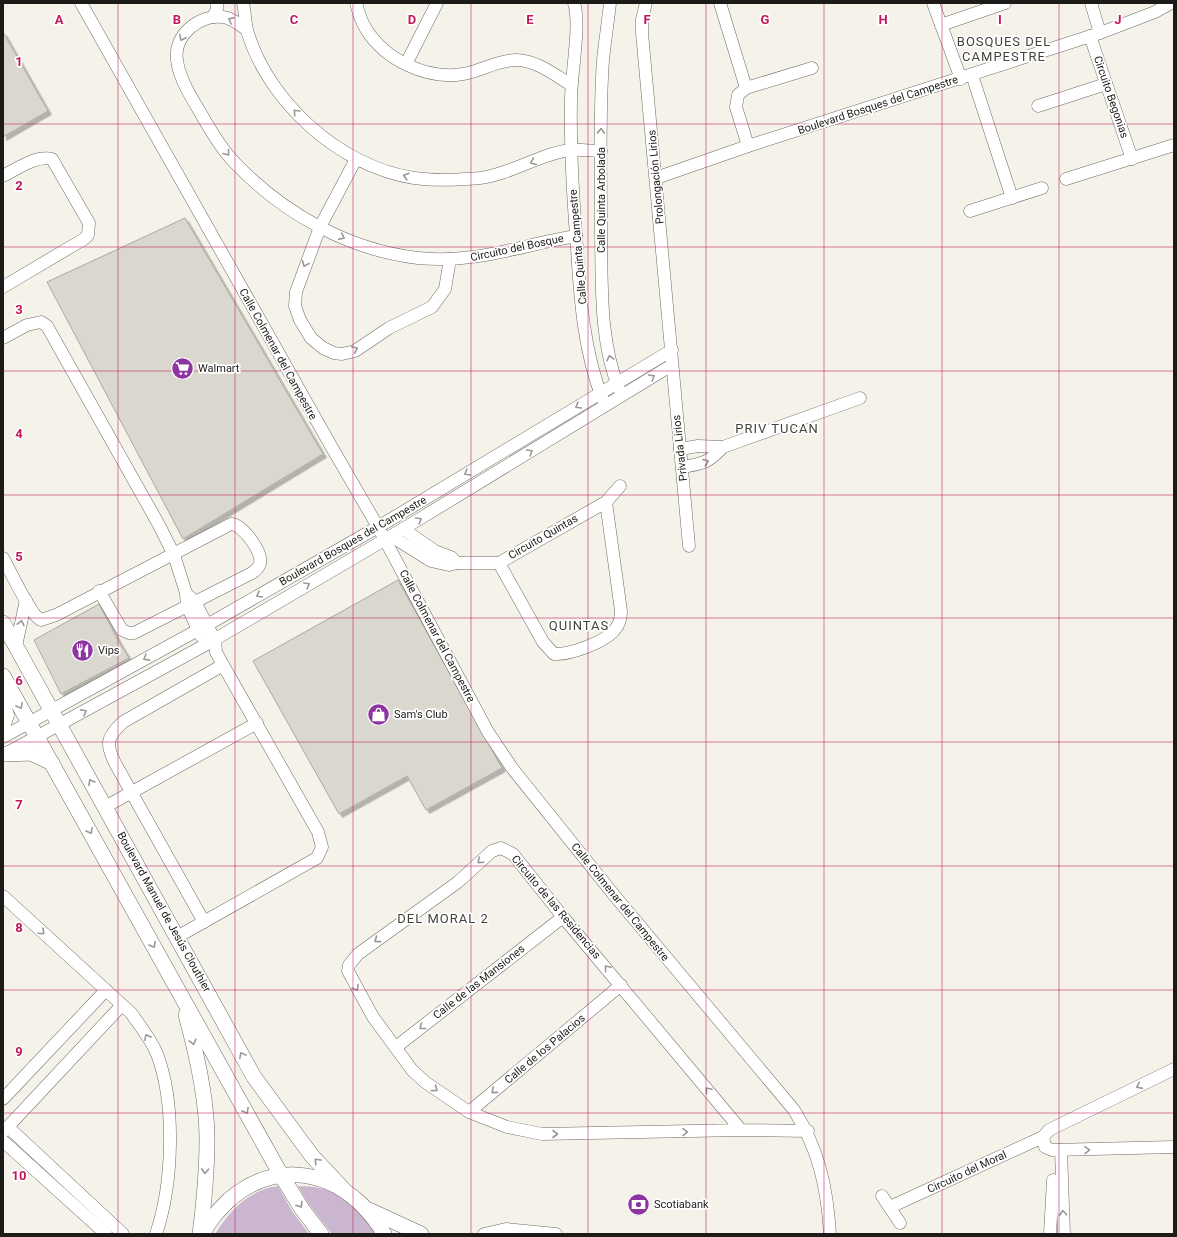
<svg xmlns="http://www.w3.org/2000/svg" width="1177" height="1237" viewBox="0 0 1177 1237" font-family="Roboto,sans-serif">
<defs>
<filter id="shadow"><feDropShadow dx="3.5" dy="3.5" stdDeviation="0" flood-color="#0004"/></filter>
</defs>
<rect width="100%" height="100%" fill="#f4f2e9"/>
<g fill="#cab7cf">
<path d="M 278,1186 L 292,1211 L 309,1234 L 215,1234 C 229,1211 250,1189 278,1186 Z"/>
<path d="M 298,1186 C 339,1186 354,1204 377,1234 L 332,1234 L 308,1203 Z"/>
</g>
<g fill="#d9d7ce" stroke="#aba9a0" filter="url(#shadow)">
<path d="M 3,32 L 48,111 L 3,137 Z"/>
<path d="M 185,218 L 323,454 L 183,539 L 47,282 Z"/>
<path d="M 398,580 L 502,768 L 426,810 L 407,776 L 339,814 L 253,661 Z"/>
<path d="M 99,604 L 119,642 L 129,658 L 61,694 L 34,640 Z"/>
</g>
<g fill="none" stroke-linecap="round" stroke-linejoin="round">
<defs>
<g id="minor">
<path d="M 81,3 L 331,446 L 378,527 L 488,732 L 512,768 L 614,895 L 794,1110 C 819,1150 827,1187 830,1234"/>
<path d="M 243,3 C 245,12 245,21 247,30 C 267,101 340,167 414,178 C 436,181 458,180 480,178 C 512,174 539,154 570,150 C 580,149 591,151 601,151"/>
<path d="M 356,3 C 358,11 361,21 366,29 C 385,60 427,80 463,74 C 481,71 498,60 516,60 C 536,60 555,75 571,85"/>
<path d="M 574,3 C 581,25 571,74 571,100 C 570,150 573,199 577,248 C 580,299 584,353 603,400"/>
<path d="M 610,3 C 608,22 605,41 603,60 C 599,117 601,174 601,230 C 602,282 599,340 619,389"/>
<path d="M 646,3 L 642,19 L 642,33 L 689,546"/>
<path d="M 720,3 L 746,88"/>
<path d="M 933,3 L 961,79"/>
<path d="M 1091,3 L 1100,33"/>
<path d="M 213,17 L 217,9 L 217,3"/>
<path d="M 941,25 L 1005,3"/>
<path d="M 247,30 C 240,25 232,18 223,17 C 200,14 173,35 177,60 C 179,78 191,97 200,112 C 210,130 221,149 236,164 C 284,214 349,250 418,258 C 476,264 521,245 576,236"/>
<path d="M 1090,36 L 1132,159"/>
<path d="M 406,64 L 437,3"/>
<path d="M 972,75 L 1012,198"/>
<path d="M 1038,106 L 1106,84"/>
<path d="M 748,146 L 736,107 L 738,95 L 746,88 L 812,68"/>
<path d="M 356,159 L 320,227 L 296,292 L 295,306 L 300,320 L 311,338 L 323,348 L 334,353 L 342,354 L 355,351 L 389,328 L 432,307 L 445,289 L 450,259"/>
<path d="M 3,176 C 17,169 36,155 52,159 L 89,223 L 88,235 L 84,239 L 3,287"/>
<path d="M 656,178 L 748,146 L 1100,33 L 1155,12 L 1171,3"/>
<path d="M 1066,179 L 1174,145"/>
<path d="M 970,211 L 1042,188"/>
<path d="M 3,338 L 27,325 L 41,322 L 47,326 L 159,525 L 174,555 L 186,593 L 187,606 L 201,636"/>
<path d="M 680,449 L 698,446 L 723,447 L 860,398"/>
<path d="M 683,467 C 704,463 708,463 723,447"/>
<path d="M 403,529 L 435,551 L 451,557 L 457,563"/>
<path d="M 391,536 L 431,561 L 449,565 L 457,563 L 499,563 L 606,502 L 620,486"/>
<path d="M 3,558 C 10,570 31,616 41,620 L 56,615 L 231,524 C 242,524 263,552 260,563 C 259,568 256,570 252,573 L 134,633 L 129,633 L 122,630 L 99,591"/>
<path d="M 499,563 L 543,642 L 554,654 C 569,655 607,642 616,628 C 620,623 621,617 621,611 L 606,502"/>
<path d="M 16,646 L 26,600"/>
<path d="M 3,697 L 8,715 L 3,730"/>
<path d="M 3,737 L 207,625 L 378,527 L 672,350"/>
<path d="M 7,753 L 207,644 L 403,529 L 672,365"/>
<path d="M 105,807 L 257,723"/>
<path d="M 3,896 L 131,1013 C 140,1026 151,1039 157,1054 C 176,1104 173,1184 156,1234"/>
<path d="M 204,922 L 115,763 C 105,743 107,737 123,722 L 223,665"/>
<path d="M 177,937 L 317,858 L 322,847 L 318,832 L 223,665 L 216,652 L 215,640 L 195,602 L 186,593"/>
<path d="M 396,1047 L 563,917"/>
<path d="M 3,1099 L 106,990"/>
<path d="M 469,1112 L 621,985"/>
<path d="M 8,1127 L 123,1234"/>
<path d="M 741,1130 L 563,917 L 513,854 L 501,848 L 492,851 L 458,882 L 358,954 L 349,965 L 348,971 L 373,1017 L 412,1070 L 425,1082 L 469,1112 L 507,1127 L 542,1134 L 741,1130 L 808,1131"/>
<path d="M 3,1132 L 122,1005"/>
<path d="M 1043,1137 L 1045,1147 L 1052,1150 L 1174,1147"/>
<path d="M 3,1141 L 106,1234"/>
<path d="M 1061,1150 L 1064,1234"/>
<path d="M 882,1196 L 900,1223"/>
<path d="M 890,1207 L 1043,1137 L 1049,1130 L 1174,1069"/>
<path d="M 484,1234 L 506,1229 L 556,1234"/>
<path d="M 1050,1234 L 1053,1180"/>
</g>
<g id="major">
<path d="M 3,623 L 254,1077 L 312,1156 L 343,1189"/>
<path d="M 3,676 L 281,1175 L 302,1209 L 321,1234"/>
<path d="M 6,754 L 31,753 L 52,763"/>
<path d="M 186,1015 C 197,1055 207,1098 207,1139 C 207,1171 204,1203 200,1234"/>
<path d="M 369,1210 L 421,1234"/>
<path d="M 203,1234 C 209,1220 219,1210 229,1200 C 269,1165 321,1167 360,1203 C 369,1212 378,1222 384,1234"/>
</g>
</defs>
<use href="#minor" stroke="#6d6b63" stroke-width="13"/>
<use href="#major" stroke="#6d6b63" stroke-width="16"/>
<use href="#minor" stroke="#fff" stroke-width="12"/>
<use href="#major" stroke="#fff" stroke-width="15"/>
</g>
<defs><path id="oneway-chevron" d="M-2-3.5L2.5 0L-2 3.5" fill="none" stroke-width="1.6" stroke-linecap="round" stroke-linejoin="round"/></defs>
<g stroke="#999897">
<use href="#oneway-chevron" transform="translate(231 20) rotate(-154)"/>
<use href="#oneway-chevron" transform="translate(182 38) rotate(117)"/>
<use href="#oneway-chevron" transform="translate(296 112) rotate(-133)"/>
<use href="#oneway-chevron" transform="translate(601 131) rotate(-88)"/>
<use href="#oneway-chevron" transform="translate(227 153) rotate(52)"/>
<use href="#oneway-chevron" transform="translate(533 162) rotate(157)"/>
<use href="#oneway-chevron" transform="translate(406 176) rotate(-164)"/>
<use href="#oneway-chevron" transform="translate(342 237) rotate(24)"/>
<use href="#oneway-chevron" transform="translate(305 264) rotate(112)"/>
<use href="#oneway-chevron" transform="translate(355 349) rotate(-25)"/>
<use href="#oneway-chevron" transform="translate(610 358) rotate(-102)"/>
<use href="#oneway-chevron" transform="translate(652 377) rotate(-31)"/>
<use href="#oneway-chevron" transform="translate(578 406) rotate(149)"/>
<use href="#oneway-chevron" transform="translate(530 452) rotate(-31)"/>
<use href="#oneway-chevron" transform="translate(706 462) rotate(-21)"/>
<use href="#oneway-chevron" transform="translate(467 473) rotate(149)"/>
<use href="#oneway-chevron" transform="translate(419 520) rotate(-31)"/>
<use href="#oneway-chevron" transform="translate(307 585) rotate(-30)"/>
<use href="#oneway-chevron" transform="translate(259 595) rotate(150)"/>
<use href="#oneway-chevron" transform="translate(21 623) rotate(-78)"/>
<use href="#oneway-chevron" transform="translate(146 658) rotate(151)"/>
<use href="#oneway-chevron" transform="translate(20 706) rotate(61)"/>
<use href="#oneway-chevron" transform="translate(84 712) rotate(-29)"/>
<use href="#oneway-chevron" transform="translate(91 782) rotate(-120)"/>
<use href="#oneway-chevron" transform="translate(90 831) rotate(61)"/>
<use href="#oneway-chevron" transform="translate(480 861) rotate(138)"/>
<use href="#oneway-chevron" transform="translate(42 932) rotate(43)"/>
<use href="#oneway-chevron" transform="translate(377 940) rotate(144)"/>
<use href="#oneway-chevron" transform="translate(153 945) rotate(60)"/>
<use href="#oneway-chevron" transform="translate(607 968) rotate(-130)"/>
<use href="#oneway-chevron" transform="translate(356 988) rotate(60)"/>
<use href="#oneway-chevron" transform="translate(422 1027) rotate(142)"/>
<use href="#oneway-chevron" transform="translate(147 1037) rotate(-119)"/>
<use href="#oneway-chevron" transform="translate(193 1042) rotate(75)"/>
<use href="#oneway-chevron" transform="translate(242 1055) rotate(-118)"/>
<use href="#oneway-chevron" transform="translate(1139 1086) rotate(154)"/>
<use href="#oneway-chevron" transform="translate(435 1089) rotate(36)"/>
<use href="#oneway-chevron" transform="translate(708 1090) rotate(-130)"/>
<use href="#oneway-chevron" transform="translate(494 1091) rotate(140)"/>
<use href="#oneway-chevron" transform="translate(246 1111) rotate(61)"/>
<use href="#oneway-chevron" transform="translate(685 1132) rotate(-1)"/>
<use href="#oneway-chevron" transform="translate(555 1134)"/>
<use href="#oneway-chevron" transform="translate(1087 1150) rotate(-1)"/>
<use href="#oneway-chevron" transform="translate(317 1161) rotate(-133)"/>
<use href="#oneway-chevron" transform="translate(205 1171) rotate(93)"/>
<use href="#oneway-chevron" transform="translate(300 1205) rotate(58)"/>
<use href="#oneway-chevron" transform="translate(1063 1213) rotate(-93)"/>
</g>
<path fill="none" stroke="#c2185b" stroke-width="1" stroke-opacity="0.55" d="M 118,3 L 118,1234M 235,3 L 235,1234M 353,3 L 353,1234M 471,3 L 471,1234M 588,3 L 588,1234M 706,3 L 706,1234M 824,3 L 824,1234M 942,3 L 942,1234M 1059,3 L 1059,1234M 3,124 L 1174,124M 3,247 L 1174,247M 3,371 L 1174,371M 3,495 L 1174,495M 3,618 L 1174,618M 3,742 L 1174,742M 3,866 L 1174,866M 3,990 L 1174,990M 3,1113 L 1174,1113"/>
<defs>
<symbol id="supermarket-disc" viewBox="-11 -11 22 22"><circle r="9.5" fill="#8d34a1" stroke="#fff"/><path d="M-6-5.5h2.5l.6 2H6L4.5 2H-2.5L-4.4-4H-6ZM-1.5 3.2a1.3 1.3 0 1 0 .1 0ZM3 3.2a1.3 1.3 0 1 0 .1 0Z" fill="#fff"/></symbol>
<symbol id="restaurant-disc" viewBox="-11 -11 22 22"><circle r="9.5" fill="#8d34a1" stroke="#fff"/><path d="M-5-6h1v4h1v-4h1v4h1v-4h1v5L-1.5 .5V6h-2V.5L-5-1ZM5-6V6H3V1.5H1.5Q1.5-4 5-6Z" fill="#fff"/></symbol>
<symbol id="shop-disc" viewBox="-11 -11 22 22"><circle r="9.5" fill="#8d34a1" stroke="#fff"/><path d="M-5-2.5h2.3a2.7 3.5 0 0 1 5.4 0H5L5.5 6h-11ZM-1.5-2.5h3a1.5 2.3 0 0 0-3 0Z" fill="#fff"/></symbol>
<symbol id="bank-disc" viewBox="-11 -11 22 22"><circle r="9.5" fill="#8d34a1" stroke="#fff"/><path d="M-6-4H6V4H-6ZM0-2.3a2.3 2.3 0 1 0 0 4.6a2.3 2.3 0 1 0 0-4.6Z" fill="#fff"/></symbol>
</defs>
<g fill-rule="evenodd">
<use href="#supermarket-disc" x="170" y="356" width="25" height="25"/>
<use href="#restaurant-disc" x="70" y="638" width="25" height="25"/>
<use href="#shop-disc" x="366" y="702" width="25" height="25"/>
<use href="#bank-disc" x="626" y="1192" width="25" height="25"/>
</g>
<g text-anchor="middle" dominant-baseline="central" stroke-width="3.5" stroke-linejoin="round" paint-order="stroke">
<g font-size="11" fill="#1c1b17" stroke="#fff">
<text transform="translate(1111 97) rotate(71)">Circuito Begonias</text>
<text transform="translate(878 105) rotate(-18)">Boulevard Bosques del Campestre</text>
<text transform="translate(656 177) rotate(-95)">Prolongación Lirios</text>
<text transform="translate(601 200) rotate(-90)">Calle Quinta Arbolada</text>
<text transform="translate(578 247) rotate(-95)">Calle Quinta Campestre</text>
<text transform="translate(517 248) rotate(-12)">Circuito del Bosque</text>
<text transform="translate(278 354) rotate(61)">Calle Colmenar del Campestre</text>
<text transform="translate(680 448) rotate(-96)">Privada Lirios</text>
<text transform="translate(543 537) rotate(-30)">Circuito Quintas</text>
<text transform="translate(353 541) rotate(-30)">Boulevard Bosques del Campestre</text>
<text transform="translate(437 636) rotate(62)">Calle Colmenar del Campestre</text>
<text transform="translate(620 902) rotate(51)">Calle Colmenar del Campestre</text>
<text transform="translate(556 907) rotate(50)">Circuito de las Residencias</text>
<text transform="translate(164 912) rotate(61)">Boulevard Manuel de Jesús Clouthier</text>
<text transform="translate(479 982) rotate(-38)">Calle de las Mansiones</text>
<text transform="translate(545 1049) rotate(-40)">Calle de los Palacios</text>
<text transform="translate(967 1172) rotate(-25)">Circuito del Moral</text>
</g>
<g font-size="11" fill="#1c1b17" stroke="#fff" text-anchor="start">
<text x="198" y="368">Walmart</text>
<text x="98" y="650">Vips</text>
<text x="394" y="714">Sam's Club</text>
<text x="654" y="1204">Scotiabank</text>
</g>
<g font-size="13" letter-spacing="1" fill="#44433b" stroke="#fff">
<text x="1004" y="41">BOSQUES DEL<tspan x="1004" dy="15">CAMPESTRE</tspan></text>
<text x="777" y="428">PRIV TUCAN</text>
<text x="579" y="625">QUINTAS</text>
<text x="443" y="918">DEL MORAL 2</text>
</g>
</g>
<g font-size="13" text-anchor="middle" font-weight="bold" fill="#c2185b" stroke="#fff" stroke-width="3.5" stroke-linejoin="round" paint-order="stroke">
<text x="59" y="24">A</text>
<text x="177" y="24">B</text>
<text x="294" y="24">C</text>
<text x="412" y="24">D</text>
<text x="530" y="24">E</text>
<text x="647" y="24">F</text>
<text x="765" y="24">G</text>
<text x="883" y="24">H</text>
<text x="1000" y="24">I</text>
<text x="1118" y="24">J</text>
<text x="19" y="66">1</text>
<text x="19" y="190">2</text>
<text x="19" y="314">3</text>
<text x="19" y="438">4</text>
<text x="19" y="561">5</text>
<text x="19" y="685">6</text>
<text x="19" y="809">7</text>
<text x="19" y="932">8</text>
<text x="19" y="1056">9</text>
<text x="19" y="1180">10</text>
</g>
<rect width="1177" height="1237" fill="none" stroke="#1c1b17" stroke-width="8"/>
</svg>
